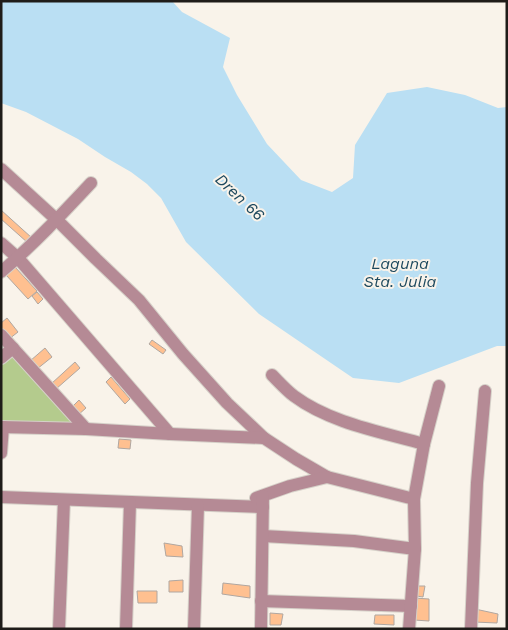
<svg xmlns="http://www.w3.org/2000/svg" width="508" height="630" viewBox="0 0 508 630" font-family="'Work Sans',sans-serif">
<rect width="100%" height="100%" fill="#f9f3ea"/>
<path fill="#b4cb8d" d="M 13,352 L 78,425 L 1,423 L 1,363 Z"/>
<path fill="#badff3" d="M 1,1 L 172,1 L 182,12 L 230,38 L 223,67 L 237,95 L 267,144 L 301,180 L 332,192 L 353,178 L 355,145 L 387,93 L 427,87 L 465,95 L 498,108 L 507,107 L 507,346 L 497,346 L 399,383 L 353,378 L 259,314 L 186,242 L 161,198 L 147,184 L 131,172 L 105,157 L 78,139 L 26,112 L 1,103 Z"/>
<g fill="#ffc090" stroke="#b0a7a1">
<path d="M 1,210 L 32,238 L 28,243 L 1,219 Z"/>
<path d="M 15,267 L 37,291 L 28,299 L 6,275 Z"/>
<path d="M 37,292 L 43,299 L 38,304 L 32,296 Z"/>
<path d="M 7,318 L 18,332 L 9,339 L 1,328 L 1,323 Z"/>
<path d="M 152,340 L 166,350 L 163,354 L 149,344 Z"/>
<path d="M 45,348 L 52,357 L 37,369 L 30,361 Z"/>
<path d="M 75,362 L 80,368 L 56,389 L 51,384 Z"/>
<path d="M 111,377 L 130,399 L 125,404 L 106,382 Z"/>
<path d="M 79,400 L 86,408 L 78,415 L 71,408 Z"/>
<path d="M 119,439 L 131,440 L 130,449 L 118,448 Z"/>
<path d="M 164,543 L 182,546 L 183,557 L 166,556 Z"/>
<path d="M 183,580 L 183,592 L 169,592 L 169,581 Z"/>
<path d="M 223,583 L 250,586 L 250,598 L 222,594 Z"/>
<path d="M 417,586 L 425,586 L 423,597 L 416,596 Z"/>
<path d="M 137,591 L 157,591 L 157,603 L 138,603 Z"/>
<path d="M 414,598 L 429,599 L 429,621 L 414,620 Z"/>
<path d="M 475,609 L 498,614 L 497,623 L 474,622 Z"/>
<path d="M 270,613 L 283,614 L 281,625 L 270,625 Z"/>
<path d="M 375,615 L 394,615 L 394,625 L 374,624 Z"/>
</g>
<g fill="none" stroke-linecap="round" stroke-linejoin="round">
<defs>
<g id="minor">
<path d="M 1,169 L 57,220 L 96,259 L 139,300 L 183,354 L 227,403 L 264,438 L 296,459 L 327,477 L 414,499"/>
<path d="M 1,243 L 18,258 L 170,434"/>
<path d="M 1,272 C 33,245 62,214 91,183"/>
<path d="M 1,335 L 86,429"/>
<path d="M 1,358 L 13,348"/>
<path d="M 272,375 C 279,382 286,390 294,396 C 330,423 382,432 424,444"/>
<path d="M 1,427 L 86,429 L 170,434 L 264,438"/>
<path d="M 1,453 L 3,427"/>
<path d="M 1,497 L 263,507"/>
<path d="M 256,498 L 290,486 L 327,477"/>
<path d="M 263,536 L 354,541 L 415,549"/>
<path d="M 261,601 L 411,606"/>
<path d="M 59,629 L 64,500"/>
<path d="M 126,629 L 130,502"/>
<path d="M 194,629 L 198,505"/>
<path d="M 261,629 L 263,496"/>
<path d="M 409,629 L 415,549 L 414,499 L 424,444 L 439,386"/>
<path d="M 471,629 L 477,483 L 485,391"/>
</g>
</defs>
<use href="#minor" stroke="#d6d1c9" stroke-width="14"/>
<use href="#minor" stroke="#b58a95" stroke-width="12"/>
</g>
<g text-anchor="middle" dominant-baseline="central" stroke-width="4" stroke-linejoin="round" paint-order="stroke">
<g font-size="16" font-style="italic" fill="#1d495e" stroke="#f9f3ea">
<text transform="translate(240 197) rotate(43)">Dren 66</text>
<text x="400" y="263">Laguna<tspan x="400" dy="18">Sta. Julia</tspan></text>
</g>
</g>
<rect width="508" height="630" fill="none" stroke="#1f1c19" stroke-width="5"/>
</svg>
